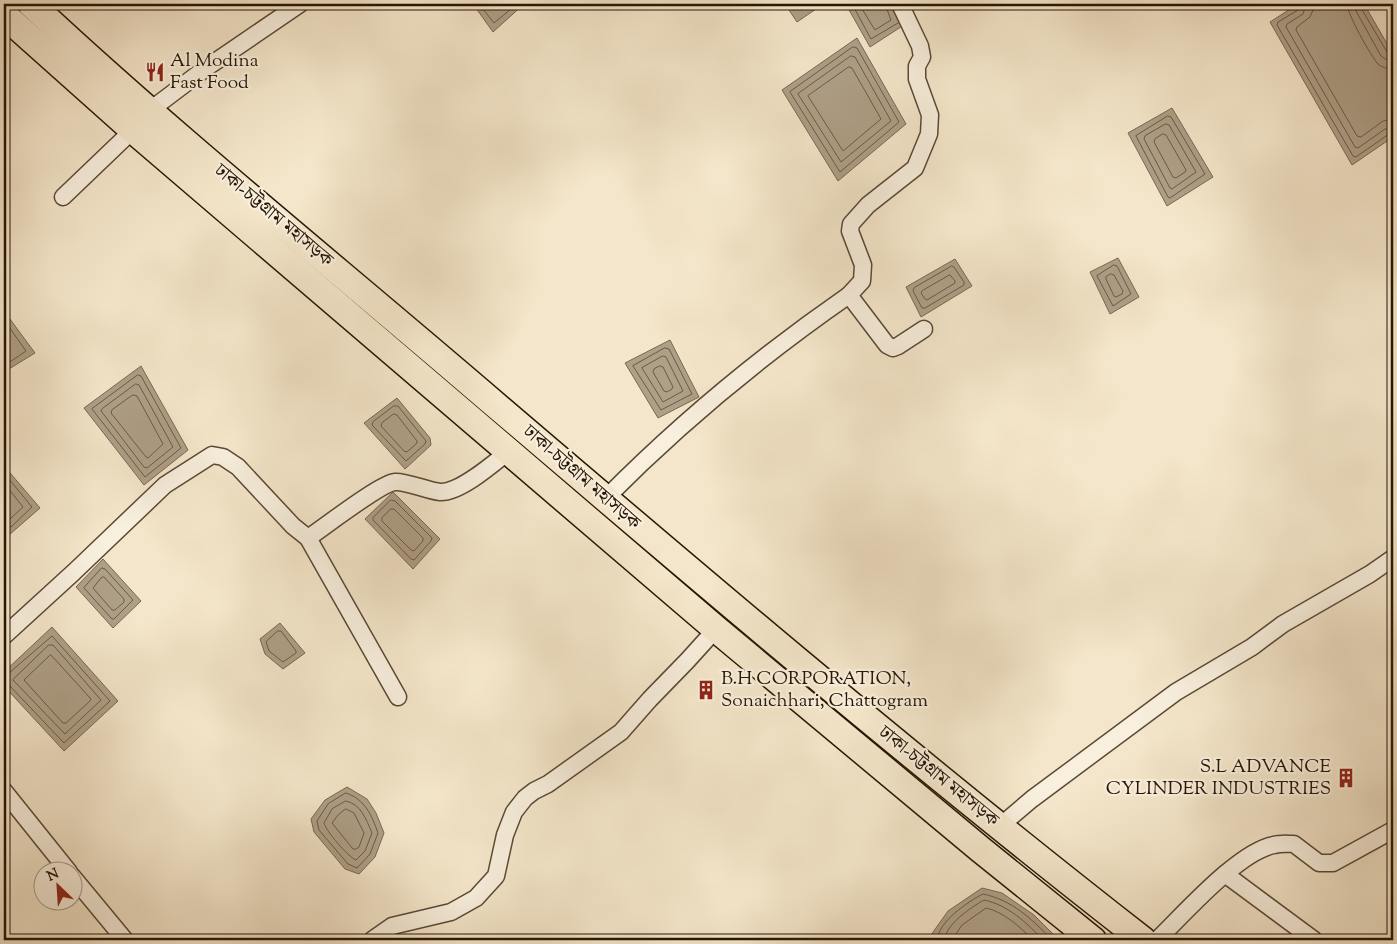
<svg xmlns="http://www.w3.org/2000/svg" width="1397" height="944" viewBox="0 0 1397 944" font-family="'Sorts Mill Goudy','Noto Serif Bengali',serif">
<rect width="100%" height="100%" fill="#f4e6ca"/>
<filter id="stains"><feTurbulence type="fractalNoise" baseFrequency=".004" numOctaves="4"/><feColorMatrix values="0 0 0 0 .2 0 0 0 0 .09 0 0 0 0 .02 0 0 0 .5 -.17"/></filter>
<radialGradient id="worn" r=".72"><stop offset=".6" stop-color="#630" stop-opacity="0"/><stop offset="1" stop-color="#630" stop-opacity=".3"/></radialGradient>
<g fill="#ae9f87" stroke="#786853">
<path d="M 473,4 L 524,4 L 493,32 Z"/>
<path d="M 785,4 L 812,4 L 816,9 L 797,22 Z"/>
<path d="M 848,4 L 895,4 L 907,23 L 870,47 L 848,8 Z"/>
<path d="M 1298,4 L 1364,4 L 1393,54 L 1393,137 L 1352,165 L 1270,22 Z"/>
<path d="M 857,38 L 906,124 L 838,181 L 782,90 Z"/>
<path d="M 1172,108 L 1213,177 L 1167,206 L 1128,133 Z"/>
<path d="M 1118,258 L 1139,297 L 1110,314 L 1090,272 Z"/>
<path d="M 955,259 L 972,286 L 921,317 L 906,287 Z"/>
<path d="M 4,311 L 35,353 L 4,372 Z"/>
<path d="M 670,340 L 699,397 L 658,418 L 625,363 Z"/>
<path d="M 141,366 L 188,450 L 144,485 L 84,408 Z"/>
<path d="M 397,398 L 430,438 L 431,445 L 405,469 L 364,423 Z"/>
<path d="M 5,467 L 40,508 L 9,535 L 4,528 L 4,469 Z"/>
<path d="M 393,492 L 440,539 L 413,569 L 365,519 Z"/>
<path d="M 103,559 L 141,601 L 113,628 L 76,587 Z"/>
<path d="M 280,623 L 305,653 L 283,669 L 265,654 L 260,639 Z"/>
<path d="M 52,627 L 118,701 L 64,751 L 4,686 L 4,672 Z"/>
<path d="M 347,787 L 367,799 L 376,813 L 384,833 L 375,857 L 359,874 L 345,869 L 314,832 L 311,819 L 325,800 Z"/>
<path d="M 982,888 L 1002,893 L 1034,915 L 1059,940 L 934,940 L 931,935 L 948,911 Z"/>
</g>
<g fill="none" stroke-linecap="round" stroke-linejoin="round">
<g stroke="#6a5a46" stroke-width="1">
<path d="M 479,4 L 494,23 L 517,4"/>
<path d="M 852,4 L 871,39 L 898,23"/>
<path d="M 859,4 L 875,30 L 891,20 L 885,4"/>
<path d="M 1300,4 L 1298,10 L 1278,22 L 1277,25 L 1353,156 L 1356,157 L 1389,134 L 1393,133"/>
<path d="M 1306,4 L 1303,14 L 1287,24 L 1286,27 L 1355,147 L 1358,148 L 1385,129 L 1393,127"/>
<path d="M 1314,4 L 1313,10 L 1310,17 L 1297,27 L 1296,30 L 1357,136 L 1361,137 L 1383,121 L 1393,119"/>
<path d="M 1347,4 C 1347,14 1371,56 1378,64 C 1383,68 1388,69 1393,69"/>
<path d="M 1354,4 L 1356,11 L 1381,56 L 1387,60 L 1393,61"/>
<path d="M 1360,4 L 1361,8 L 1387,52 L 1393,55"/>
<path d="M 853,47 L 857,48 L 899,122 L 840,172 L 790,92 Z"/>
<path d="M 851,56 L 855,57 L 891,121 L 841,162 L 798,94 Z"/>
<path d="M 849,67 L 852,68 L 881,119 L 843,151 L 808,96 Z"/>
<path d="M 1168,116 L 1171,117 L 1205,174 L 1170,198 L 1168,197 L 1136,136 Z"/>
<path d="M 1166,124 L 1169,125 L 1196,172 L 1172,189 L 1170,188 L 1144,139 L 1145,136 Z"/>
<path d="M 1163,134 L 1166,135 L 1186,170 L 1185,172 L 1176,178 L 1173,177 L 1154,142 L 1155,139 Z"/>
<path d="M 1114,265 L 1117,266 L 1131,294 L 1113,306 L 1097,276 Z"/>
<path d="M 952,266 L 954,267 L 964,282 L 964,285 L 925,308 L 922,308 L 913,291 L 914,288 Z"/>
<path d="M 1111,274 L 1114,275 L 1123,291 L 1122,294 L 1116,297 L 1114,296 L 1106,279 L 1106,277 Z"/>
<path d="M 950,275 L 955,281 L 955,283 L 927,300 L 925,299 L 921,293 L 922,291 Z"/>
<path d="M 4,320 L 26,351 L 4,366"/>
<path d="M 665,348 L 669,349 L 692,394 L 661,410 L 633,366 Z"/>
<path d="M 663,356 L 666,357 L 683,391 L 663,402 L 642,368 Z"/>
<path d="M 660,366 L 663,367 L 673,387 L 672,389 L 667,392 L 664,391 L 653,372 L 654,369 Z"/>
<path d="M 138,375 L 141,376 L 181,448 L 145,477 L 92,409 Z"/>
<path d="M 136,384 L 139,385 L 173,447 L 147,468 L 144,467 L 101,411 L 102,409 Z"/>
<path d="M 133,395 L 137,396 L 163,444 L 148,458 L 146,457 L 111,413 L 112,410 Z"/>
<path d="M 394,406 L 398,406 L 426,441 L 425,444 L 406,461 L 372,425 L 373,422 Z"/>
<path d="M 394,414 L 397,415 L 417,441 L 417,443 L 407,452 L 404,451 L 381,426 L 382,423 Z"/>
<path d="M 4,473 L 32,507 L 11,527 L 4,525"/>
<path d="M 4,483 L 23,507 L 10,519 L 4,519"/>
<path d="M 391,500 L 395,501 L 432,538 L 431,541 L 414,560 L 411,559 L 373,520 L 373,518 Z"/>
<path d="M 391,509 L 394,509 L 423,538 L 423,541 L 414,551 L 411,550 L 382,521 L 382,518 Z"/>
<path d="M 102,568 L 105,569 L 133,600 L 114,619 L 112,619 L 84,588 Z"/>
<path d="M 104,577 L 124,599 L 124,602 L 115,610 L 112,610 L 93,588 L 101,578 Z"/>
<path d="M 278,631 L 281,631 L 296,651 L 296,653 L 283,662 L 269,651 L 266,642 Z"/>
<path d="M 49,645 L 53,645 L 101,700 L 65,734 L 13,680 Z"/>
<path d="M 51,655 L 91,699 L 90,701 L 66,723 L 63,723 L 24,680 L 49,656 Z"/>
<path d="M 4,675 L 9,673 L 52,636 L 110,701 L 64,743 L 9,685 L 4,683"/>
<path d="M 346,793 C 365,799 372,816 378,833 L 370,854 L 357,868 L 348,864 L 319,830 L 317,821 L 328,804 Z"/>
<path d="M 346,801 C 361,804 366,819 372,833 L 365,851 L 356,860 C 348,857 326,831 324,823 L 332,809 Z"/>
<path d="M 346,809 L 354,813 L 364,833 L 359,847 L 356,849 L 353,849 L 332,823 L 338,815 Z"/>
<path d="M 938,940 C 936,923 969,901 983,894 C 1012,900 1032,919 1052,940"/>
<path d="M 945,940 C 945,924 972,907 984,900 C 1008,905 1027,923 1043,940"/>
<path d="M 952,940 L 962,925 L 986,908 C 1004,912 1020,927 1033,940"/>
</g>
<defs>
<g id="minor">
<path d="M 149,111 L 206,68 L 300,4"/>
<path d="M 63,197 L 133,130"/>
<path d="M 849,295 L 887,345 L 893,348 L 898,346 L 924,329"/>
<path d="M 605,499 C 681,422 761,356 849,295 L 862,281 L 863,265 L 850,231 L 851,224 L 868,205 L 915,168 L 929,134 L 930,115 L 917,79 L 917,66 L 922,57 L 920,46 L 900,4"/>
<path d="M 308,538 L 398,697"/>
<path d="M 4,636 L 74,572 L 165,485 L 212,455 L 223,457 L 238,467 L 293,526 L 308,538 C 323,528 381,483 395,482 C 406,481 428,491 440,492 C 460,493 494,463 509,451"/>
<path d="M 4,791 L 69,872"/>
<path d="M 999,827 L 1032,799 L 1176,692 L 1252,647 L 1283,624 L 1370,574 L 1393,558"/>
<path d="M 1225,874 L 1314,940"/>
<path d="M 72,876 L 125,940"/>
<path d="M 372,940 L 392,926 L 451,912 L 476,898 L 496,876 L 505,835 L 514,812 L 525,798 L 534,791 L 548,784 L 621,732 L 650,699 L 687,661 L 716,629"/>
<path d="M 1157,940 C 1183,915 1239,851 1274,845 C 1281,843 1288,844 1294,844 L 1319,863 L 1333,863 L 1393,830"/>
</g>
<g id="trunk">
<path d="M 31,4 C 168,132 314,250 457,372 C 683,565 908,757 1143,940"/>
<path d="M 4,15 L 133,130 L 716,629 L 980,849 L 1093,940"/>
</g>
</defs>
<use href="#minor" stroke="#5a4936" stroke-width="19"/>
<use href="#trunk" stroke="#261504" stroke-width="29"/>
<use href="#minor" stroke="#f8efdd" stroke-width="16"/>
<use href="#trunk" stroke="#f4e6ca" stroke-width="26"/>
</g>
<defs>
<symbol id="restaurant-bare" viewBox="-9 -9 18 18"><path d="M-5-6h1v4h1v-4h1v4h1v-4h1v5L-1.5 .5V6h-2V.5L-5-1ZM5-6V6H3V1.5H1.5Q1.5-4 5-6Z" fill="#8f2418" stroke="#f8efdd" stroke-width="2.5" paint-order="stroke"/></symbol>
<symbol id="building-bare" viewBox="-9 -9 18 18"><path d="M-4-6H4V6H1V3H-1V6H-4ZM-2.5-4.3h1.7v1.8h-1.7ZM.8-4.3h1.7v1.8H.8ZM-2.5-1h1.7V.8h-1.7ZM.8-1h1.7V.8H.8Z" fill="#8f2418" stroke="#f8efdd" stroke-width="2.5" paint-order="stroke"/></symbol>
</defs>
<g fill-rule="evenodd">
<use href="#restaurant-bare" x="141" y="58" width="28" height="28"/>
<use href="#building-bare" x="692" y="676" width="28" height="28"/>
<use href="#building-bare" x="1332" y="764" width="28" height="28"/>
</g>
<g text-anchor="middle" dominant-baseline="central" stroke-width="4.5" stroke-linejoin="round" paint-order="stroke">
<g font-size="19" fill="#261504" stroke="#f8efdd" text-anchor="start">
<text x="170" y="61">Al Modina<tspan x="170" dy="22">Fast Food</tspan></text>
<text x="721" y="679">B.H CORPORATION,<tspan x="721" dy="22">Sonaichhari, Chattogram</tspan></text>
<text x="1331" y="767" text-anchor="end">S.L ADVANCE<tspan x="1331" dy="22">CYLINDER INDUSTRIES</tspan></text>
</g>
<g font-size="19" fill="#261504" stroke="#f8efdd">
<text transform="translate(273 216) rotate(40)">ঢাকা-চট্টগ্রাম মহাসড়ক</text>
<text transform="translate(581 478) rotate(41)">ঢাকা-চট্টগ্রাম মহাসড়ক</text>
<text transform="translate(938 777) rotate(39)">ঢাকা-চট্টগ্রাম মহাসড়ক</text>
</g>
</g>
<rect width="1397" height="944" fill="none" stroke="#f4e6ca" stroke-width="20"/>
<rect x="5" y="5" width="1387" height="934" fill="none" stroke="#261504" stroke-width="2.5"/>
<rect x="10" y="10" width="1377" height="924" fill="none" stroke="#261504"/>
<g transform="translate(58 886) rotate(335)"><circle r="24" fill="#f8efdd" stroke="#a49886"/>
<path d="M0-4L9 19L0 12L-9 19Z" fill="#8f2418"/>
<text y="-8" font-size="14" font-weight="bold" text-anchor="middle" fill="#261504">N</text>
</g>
<rect width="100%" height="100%" filter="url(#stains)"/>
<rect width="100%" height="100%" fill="url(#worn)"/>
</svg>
